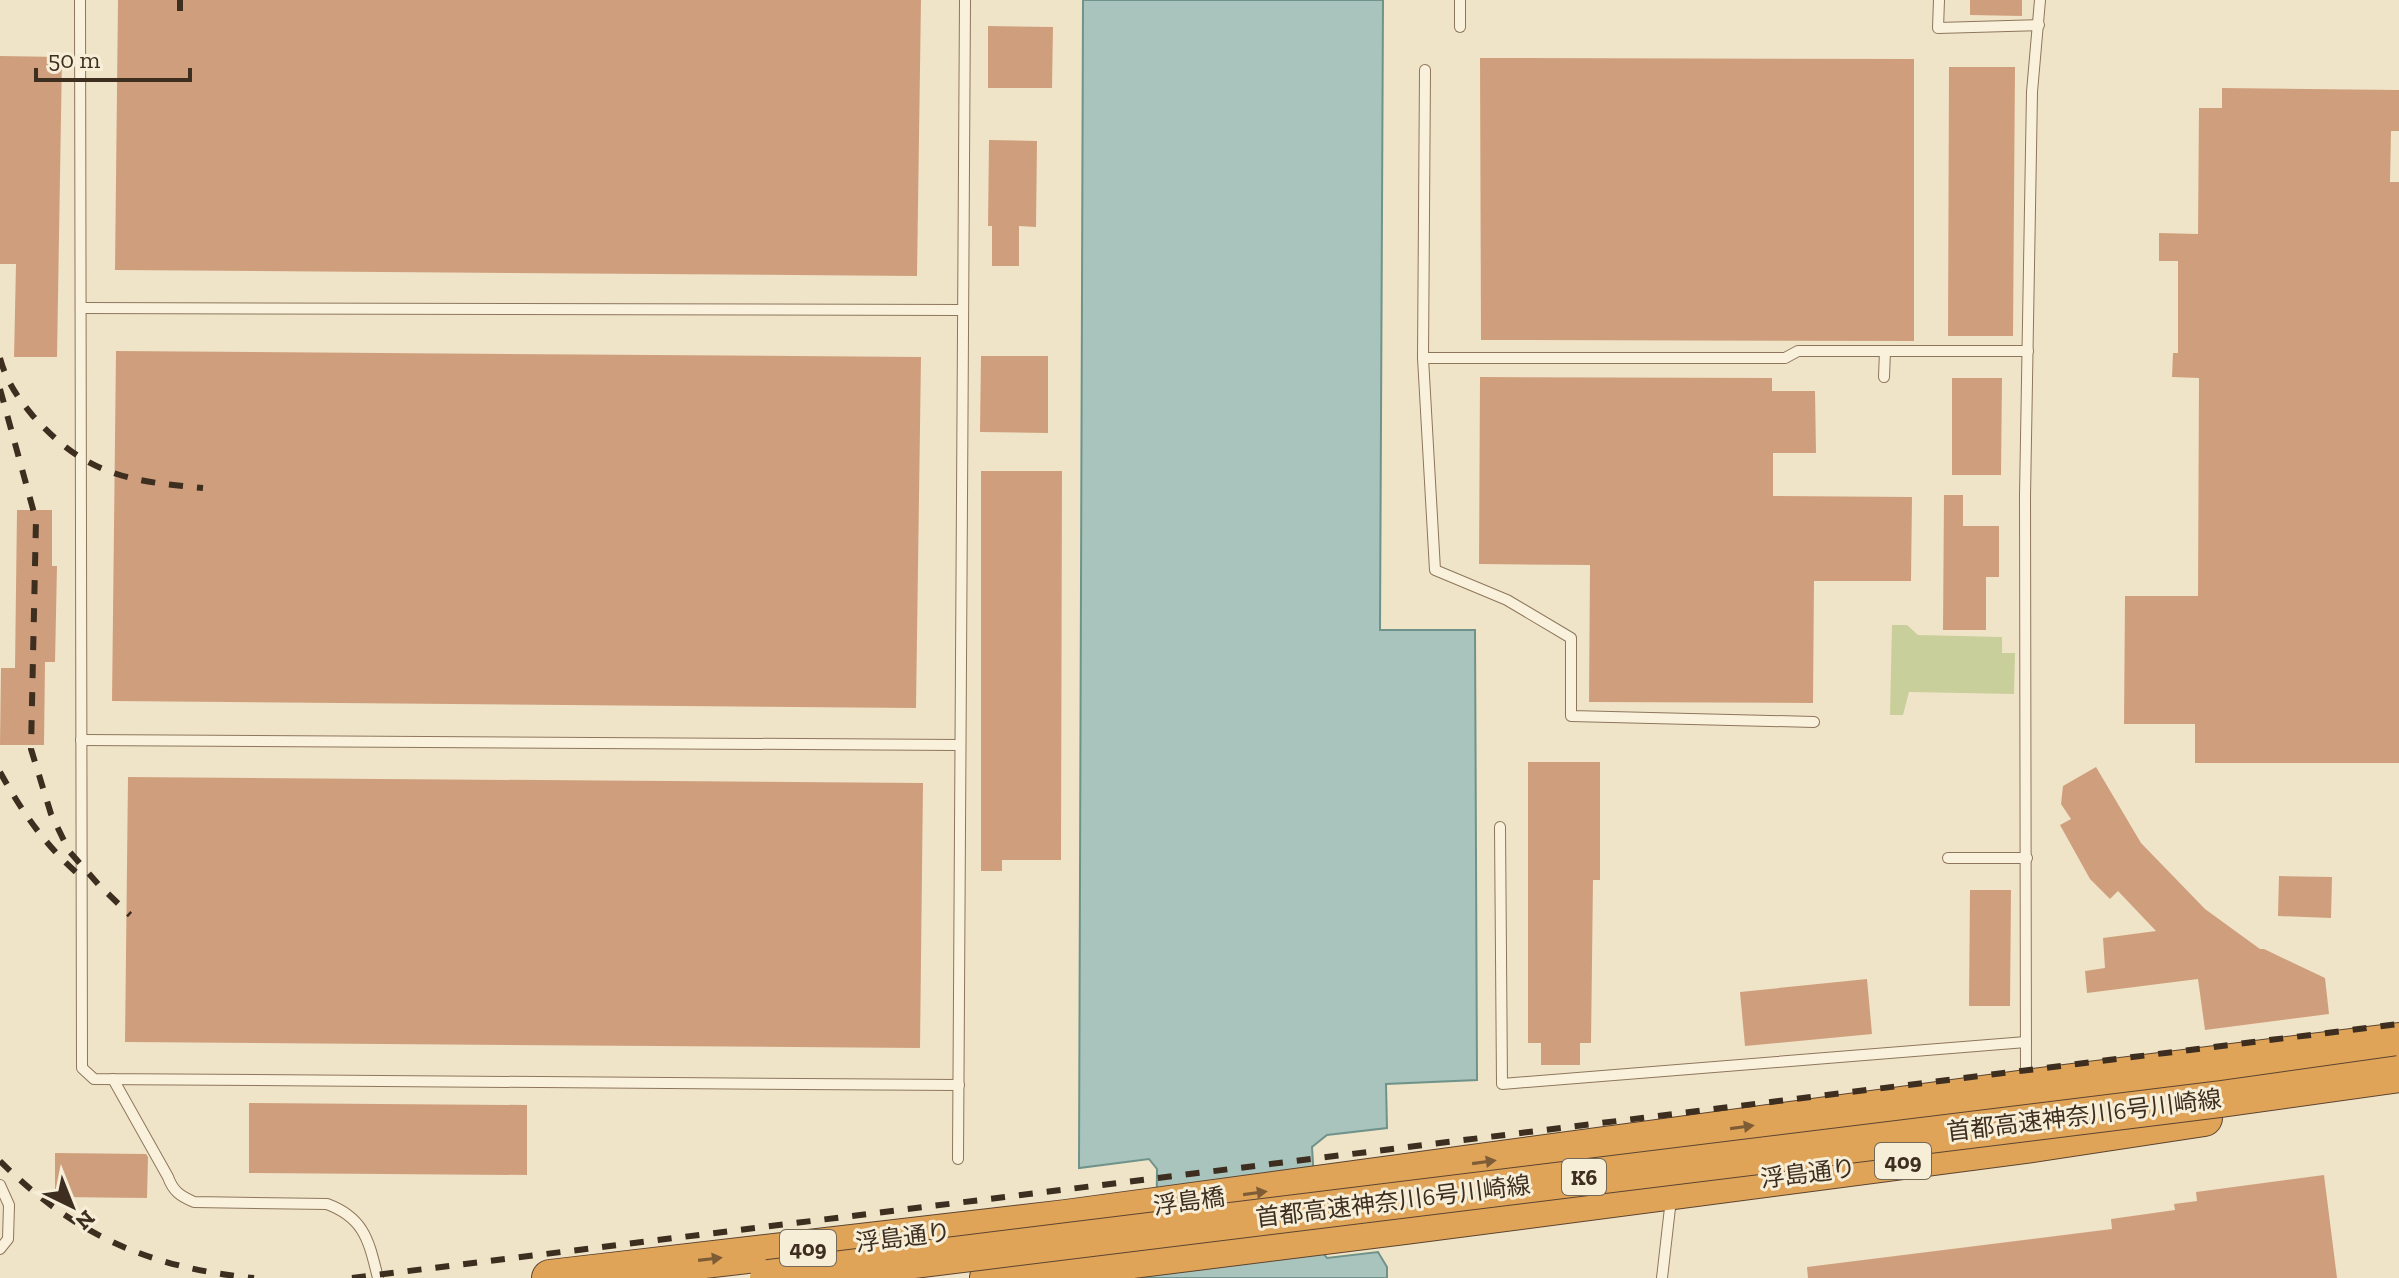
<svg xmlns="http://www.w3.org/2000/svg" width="2399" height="1278" viewBox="0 0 2399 1278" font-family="'Zilla Slab','Noto Sans JP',serif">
<rect width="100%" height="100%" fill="#f0e4c8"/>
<path fill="#c9cf9b" d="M 1892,625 L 1907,625 L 1918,635 L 2002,637 L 2002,653 L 2015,653 L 2014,694 L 1909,692 L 1903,715 L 1890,715 Z"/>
<path fill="#a9c4bc" stroke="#6f938a" stroke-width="2" d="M 1083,0 L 1383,0 L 1380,630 L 1475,630 L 1477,1080 L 1386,1084 L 1387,1128 L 1327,1135 L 1312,1147 L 1318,1247 L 1327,1258 L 1378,1252 L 1387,1267 L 1387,1278 L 1142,1278 L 1156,1269 L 1157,1169 L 1149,1159 L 1079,1168 Z"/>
<g fill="#cf9f7d">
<path d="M 118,0 L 921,0 L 917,276 L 115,270 Z"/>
<path d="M 1970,0 L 2022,0 L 2022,16 L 1970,15 Z"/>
<path d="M 988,26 L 1053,27 L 1052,88 L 988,88 Z"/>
<path d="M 0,56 L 62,57 L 57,357 L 14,357 L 16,264 L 0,264 Z"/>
<path d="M 1480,58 L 1914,59 L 1914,341 L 1481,340 Z"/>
<path d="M 1949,67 L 2015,67 L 2013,336 L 1948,336 Z"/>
<path d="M 2222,88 L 2399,90 L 2399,131 L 2391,131 L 2390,182 L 2399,182 L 2399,763 L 2195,763 L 2195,724 L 2124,724 L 2125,596 L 2198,596 L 2199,378 L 2172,377 L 2173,353 L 2178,353 L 2178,261 L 2159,261 L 2159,233 L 2198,234 L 2199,108 L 2222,108 Z"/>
<path d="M 989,140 L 1037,141 L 1036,227 L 1019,226 L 1019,266 L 992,266 L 992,226 L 988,226 Z"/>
<path d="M 116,351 L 921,357 L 916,708 L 112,701 Z"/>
<path d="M 981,356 L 1048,356 L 1048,433 L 980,432 Z"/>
<path d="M 1480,377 L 1772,378 L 1772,391 L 1815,391 L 1816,453 L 1773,453 L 1773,496 L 1912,497 L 1911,581 L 1814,581 L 1813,703 L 1589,702 L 1590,565 L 1479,564 Z"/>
<path d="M 1952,378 L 2002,378 L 2001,475 L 1952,475 Z"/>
<path d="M 981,471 L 1062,471 L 1061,860 L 1002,860 L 1002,871 L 981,871 Z"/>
<path d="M 1944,495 L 1963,495 L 1963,526 L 1999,526 L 1999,577 L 1986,577 L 1986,630 L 1943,630 Z"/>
<path d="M 17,510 L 52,510 L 52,566 L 57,566 L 55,662 L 45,662 L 44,745 L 0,745 L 1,668 L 15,668 Z"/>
<path d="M 1528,762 L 1600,762 L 1600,880 L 1593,880 L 1591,1043 L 1580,1043 L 1580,1065 L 1541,1065 L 1541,1043 L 1528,1043 Z"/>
<path d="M 2096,767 L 2141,843 L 2205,909 L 2260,949 L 2264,949 L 2325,978 L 2329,1014 L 2205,1030 L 2198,979 L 2087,993 L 2085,971 L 2105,968 L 2103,938 L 2156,931 L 2118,891 L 2110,899 L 2090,879 L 2060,825 L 2071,819 L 2061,804 L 2063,786 Z"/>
<path d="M 128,777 L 923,783 L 920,1048 L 125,1042 Z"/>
<path d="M 2279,876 L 2332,877 L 2331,918 L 2278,916 Z"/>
<path d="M 1970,890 L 2011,890 L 2010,1006 L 1969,1006 Z"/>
<path d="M 1867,979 L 1872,1034 L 1745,1046 L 1740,992 Z"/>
<path d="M 249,1103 L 527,1105 L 527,1175 L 249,1173 Z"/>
<path d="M 55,1153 L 146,1154 L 148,1157 L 147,1198 L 55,1197 Z"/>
<path d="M 2324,1175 L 2337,1278 L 1808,1278 L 1807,1267 L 2112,1229 L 2111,1219 L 2175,1210 L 2174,1204 L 2197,1201 L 2196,1192 Z"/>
</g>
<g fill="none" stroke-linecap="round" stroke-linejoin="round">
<defs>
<g id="lane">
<path d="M 80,0 L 82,1068 L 94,1079 L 959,1085"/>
<path d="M 1939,0 L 1938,28 L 2039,25"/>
<path d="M 1460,27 L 1460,0"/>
<path d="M 81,308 L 963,310"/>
<path d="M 1423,358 L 1425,70"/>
<path d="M 1884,377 L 1885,351"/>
<path d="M 1814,722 L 1571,716 L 1571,638 L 1507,600 L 1435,570 L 1423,358 L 1785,358 L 1798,351 L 2028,351"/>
<path d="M 81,740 L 960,745"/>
<path d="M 1500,827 L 1502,1084 L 2026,1042"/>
<path d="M 1948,858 L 2027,858"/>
<path d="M 113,1079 L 168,1177 C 173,1191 180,1196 194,1202 L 327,1204 C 365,1218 369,1242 378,1278"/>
<path d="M 2026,1083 L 2025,496 L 2032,92 L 2040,0"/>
<path d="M 958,1159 L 965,0"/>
<path d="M 0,1185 L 9,1205 L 8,1239 L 0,1249"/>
<path d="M 1662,1278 L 1671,1199"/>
</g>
<g id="highway">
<path d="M 550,1278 L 1066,1218 L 2026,1088 L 2399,1041"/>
<path d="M 988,1278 L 1406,1226 L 2026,1145 L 2204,1118"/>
</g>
</defs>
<use href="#lane" stroke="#8d765c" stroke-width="12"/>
<use href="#highway" stroke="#5b4430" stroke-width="38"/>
<use href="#lane" stroke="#faf1dc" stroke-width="10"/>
<use href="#highway" stroke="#e0a458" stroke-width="36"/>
<g stroke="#3d2e20" stroke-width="6" stroke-dasharray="14 14" stroke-linecap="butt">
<path d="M 180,0 L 180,11"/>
<path d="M 0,358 C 6,381 18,398 33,416 C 86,475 127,481 203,488"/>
<path d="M 0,389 L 36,520 L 31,749 L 51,814 L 69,851 L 99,885 L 130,915"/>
<path d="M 0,772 C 21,810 44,844 77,873"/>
<path d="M 0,1161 C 74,1235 150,1268 254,1278"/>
<path d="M 352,1278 L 2399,1024"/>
</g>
<defs>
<path id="highway-bridge" d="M 768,1278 L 2221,1099 L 2399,1074"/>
</defs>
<use href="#highway-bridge" stroke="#5b4430" stroke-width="38" stroke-linecap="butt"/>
<use href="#highway-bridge" stroke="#e0a458" stroke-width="36"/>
</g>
<defs><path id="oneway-solid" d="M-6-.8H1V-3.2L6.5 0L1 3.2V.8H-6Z" transform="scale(2)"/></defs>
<g fill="#7e5d36">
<use href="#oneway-solid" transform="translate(1742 1127) rotate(-8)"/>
<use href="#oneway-solid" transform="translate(1484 1162) rotate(-8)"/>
<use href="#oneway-solid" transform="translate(1255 1193) rotate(-8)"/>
<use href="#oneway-solid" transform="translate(710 1259) rotate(-7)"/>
</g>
<g text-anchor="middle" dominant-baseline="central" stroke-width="6" stroke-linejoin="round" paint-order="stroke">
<g fill="#f7eed8" stroke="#756857" stroke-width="2">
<rect x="1875" y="1143" width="56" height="36" rx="6"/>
<rect x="1562" y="1159" width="44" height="36" rx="6"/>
<rect x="780" y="1230" width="56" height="36" rx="6"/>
</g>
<g font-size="22" font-weight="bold" fill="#3d2e20">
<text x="1903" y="1161">409</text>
<text x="1584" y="1177">K6</text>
<text x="808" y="1248">409</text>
</g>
<g font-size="24" fill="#3d2e20" stroke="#f7eed8">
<text transform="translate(2084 1115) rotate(-7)">首都高速神奈川6号川崎線</text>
<text transform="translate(1808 1173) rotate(-7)">浮島通り</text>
<text transform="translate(1189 1201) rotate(-8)">浮島橋</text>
<text transform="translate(1393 1201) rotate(-7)">首都高速神奈川6号川崎線</text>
<text transform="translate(903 1237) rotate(-7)">浮島通り</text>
</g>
</g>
<g transform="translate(72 1206) rotate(137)" stroke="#f7eed8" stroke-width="6" paint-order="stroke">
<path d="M0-6L14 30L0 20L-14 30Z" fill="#3d2e20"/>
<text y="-12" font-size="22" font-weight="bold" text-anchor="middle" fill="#3d2e20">N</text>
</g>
<path d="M36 68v12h154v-12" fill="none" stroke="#3d2e20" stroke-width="4"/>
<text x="48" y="68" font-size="24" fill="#3d2e20" stroke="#f7eed8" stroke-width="6" paint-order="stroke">50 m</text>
</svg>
